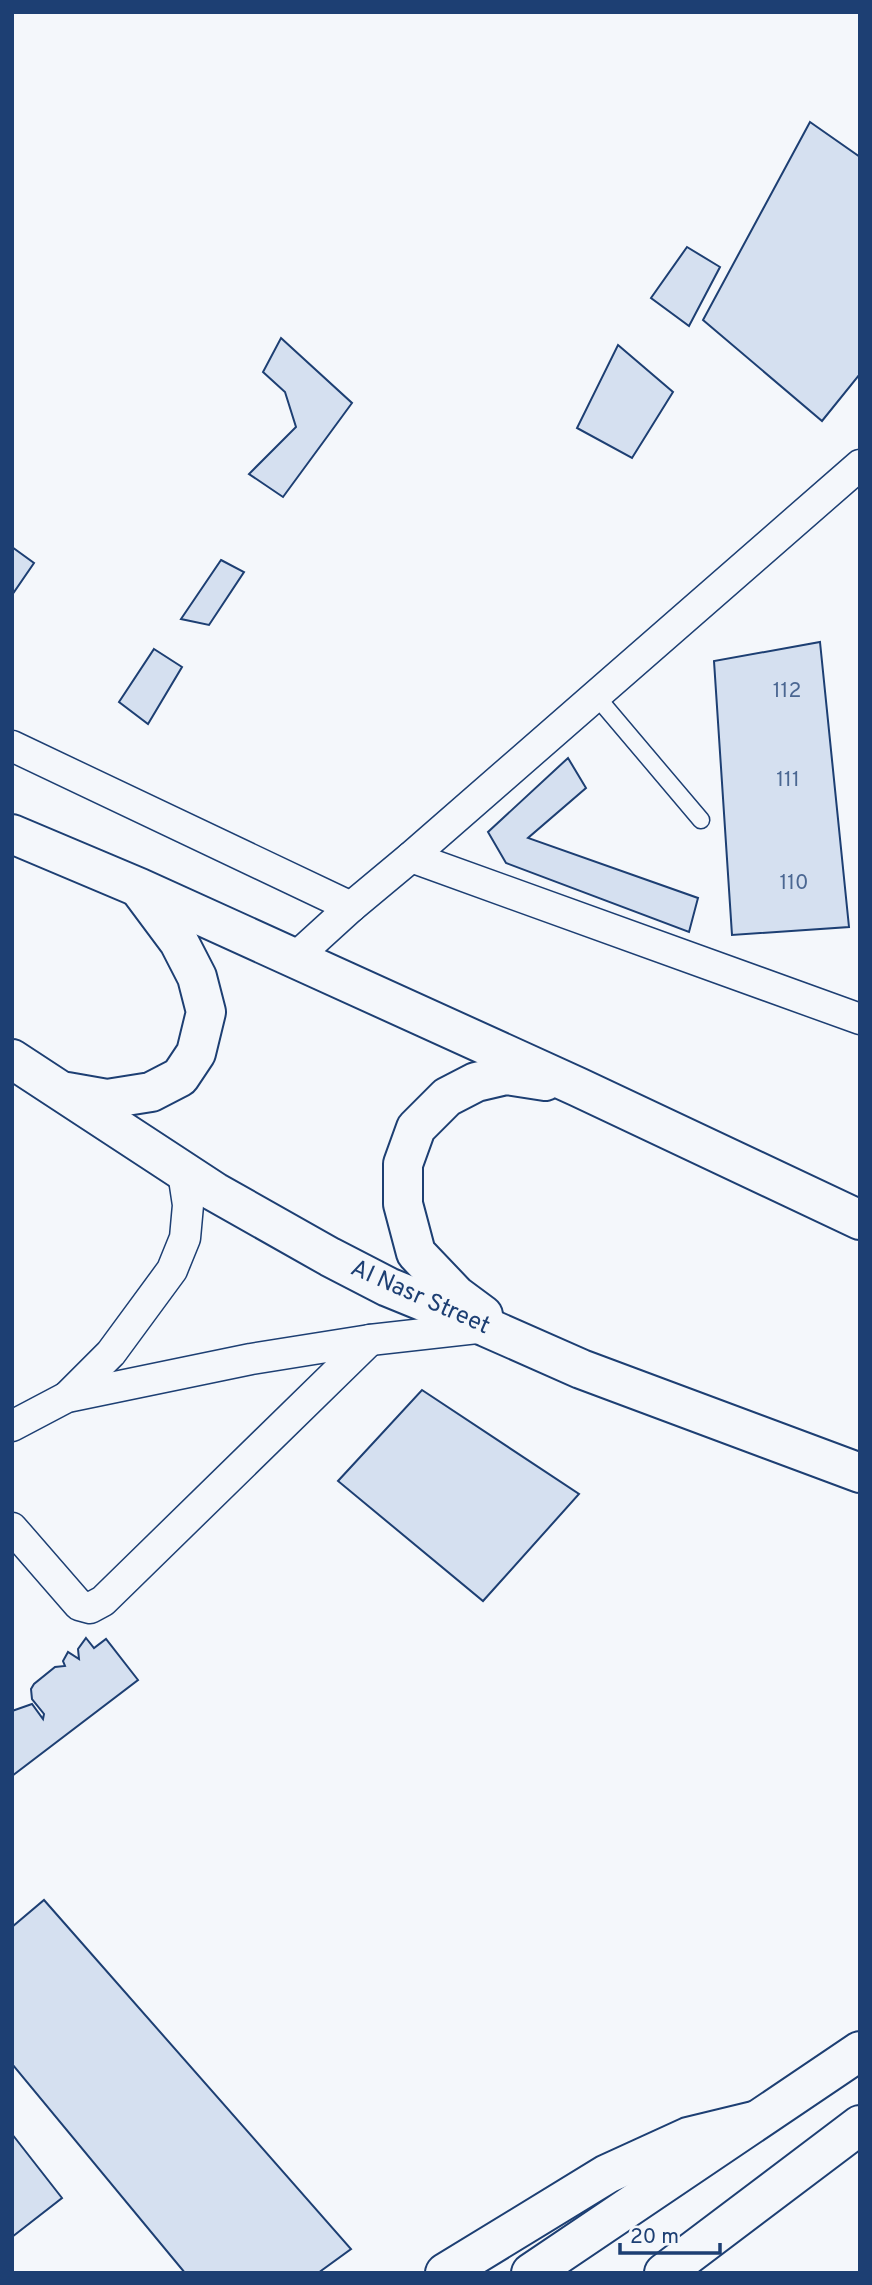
<svg xmlns="http://www.w3.org/2000/svg" width="872" height="2285" viewBox="0 0 872 2285" font-family="Overpass,sans-serif">
<rect width="100%" height="100%" fill="#f4f7fb"/>
<g fill="#d5e0f0" stroke="#1d3f73" stroke-width="2">
<path d="M 810,122 L 860,157 L 860,374 L 822,421 L 703,320 Z"/>
<path d="M 687,247 L 720,267 L 689,326 L 651,298 Z"/>
<path d="M 281,338 L 352,403 L 283,497 L 249,474 L 296,427 L 285,392 L 263,372 Z"/>
<path d="M 618,345 L 673,392 L 632,458 L 577,428 Z"/>
<path d="M 12,547 L 34,563 L 12,595 Z"/>
<path d="M 221,560 L 244,572 L 209,625 L 181,619 Z"/>
<path d="M 820,642 L 849,927 L 732,935 L 714,661 Z"/>
<path d="M 154,649 L 182,667 L 148,724 L 119,702 Z"/>
<path d="M 568,758 L 586,788 L 528,838 L 698,898 L 689,932 L 506,863 L 488,832 Z"/>
<path d="M 422,1390 L 579,1494 L 483,1601 L 338,1481 Z"/>
<path d="M 86,1638 L 94,1648 L 106,1639 L 138,1680 L 12,1776 L 12,1711 L 32,1704 L 43,1719 L 44,1714 L 32,1699 L 31,1689 L 34,1684 L 55,1667 L 65,1666 L 63,1661 L 68,1652 L 79,1659 L 78,1649 Z"/>
<path d="M 44,1900 L 351,2249 L 318,2273 L 185,2273 L 12,2064 L 12,1927 Z"/>
<path d="M 12,2134 L 62,2198 L 12,2237 Z"/>
</g>
<g fill="none" stroke-linecap="round" stroke-linejoin="round">
<defs>
<path id="lane" d="M 596,696 L 701,820"/>
<g id="street">
<path d="M 12,746 L 351,907"/>
<path d="M 411,857 L 860,1019"/>
<path d="M 295,958 L 351,907 L 411,857 L 860,465"/>
<path d="M 67,1397 L 111,1353 L 172,1270 L 185,1238 L 188,1205 L 183,1172"/>
<path d="M 12,1426 L 67,1397 L 251,1359 L 370,1340 L 486,1327"/>
<path d="M 12,1528 L 79,1605 L 90,1608 L 103,1601 L 370,1340"/>
</g>
<path id="secondary" d="M 445,2273 L 607,2174 L 688,2137 L 754,2121"/>
<g id="primary">
<path d="M 12,834 L 140,888 L 578,1087 L 860,1220"/>
<path d="M 12,1059 L 215,1192 L 330,1257 L 388,1287 L 486,1327 L 581,1369 L 860,1473"/>
<path d="M 67,1092 L 107,1099 L 151,1092 L 180,1077 L 196,1053 L 206,1012 L 197,977 L 179,942 L 141,891"/>
<path d="M 483,1315 L 456,1295 L 416,1253 L 403,1204 L 403,1164 L 416,1128 L 447,1097 L 476,1082 L 506,1075 L 545,1081"/>
<path d="M 531,2273 L 860,2051"/>
<path d="M 664,2273 L 860,2125"/>
</g>
</defs>
<use href="#lane" stroke="#1d3f73" stroke-width="19"/>
<use href="#street" stroke="#1d3f73" stroke-width="33"/>
<use href="#secondary" stroke="#1d3f73" stroke-width="42"/>
<use href="#primary" stroke="#1d3f73" stroke-width="42"/>
<use href="#lane" stroke="#f4f7fb" stroke-width="16"/>
<use href="#street" stroke="#f4f7fb" stroke-width="30"/>
<use href="#secondary" stroke="#f4f7fb" stroke-width="38"/>
<use href="#primary" stroke="#f4f7fb" stroke-width="38"/>
</g>
<g text-anchor="middle" dominant-baseline="central" stroke-width="5" stroke-linejoin="round" paint-order="stroke">
<g font-size="21" fill="#4b6792">
<text x="787" y="691">112</text>
<text x="788" y="780">111</text>
<text x="794" y="883">110</text>
</g>
<g font-size="24" fill="#1d3f73" stroke="#f4f7fb">
<text transform="translate(420 1298) rotate(24)">Al Nasr Street</text>
</g>
</g>
<rect width="872" height="2285" fill="none" stroke="#1d3f73" stroke-width="28"/>
<path d="M620 2243v10h100v-10" fill="none" stroke="#1d3f73" stroke-width="3.5"/>
<text x="630" y="2243" font-size="21" fill="#1d3f73" stroke="#f4f7fb" stroke-width="5" paint-order="stroke">20 m</text>
</svg>
